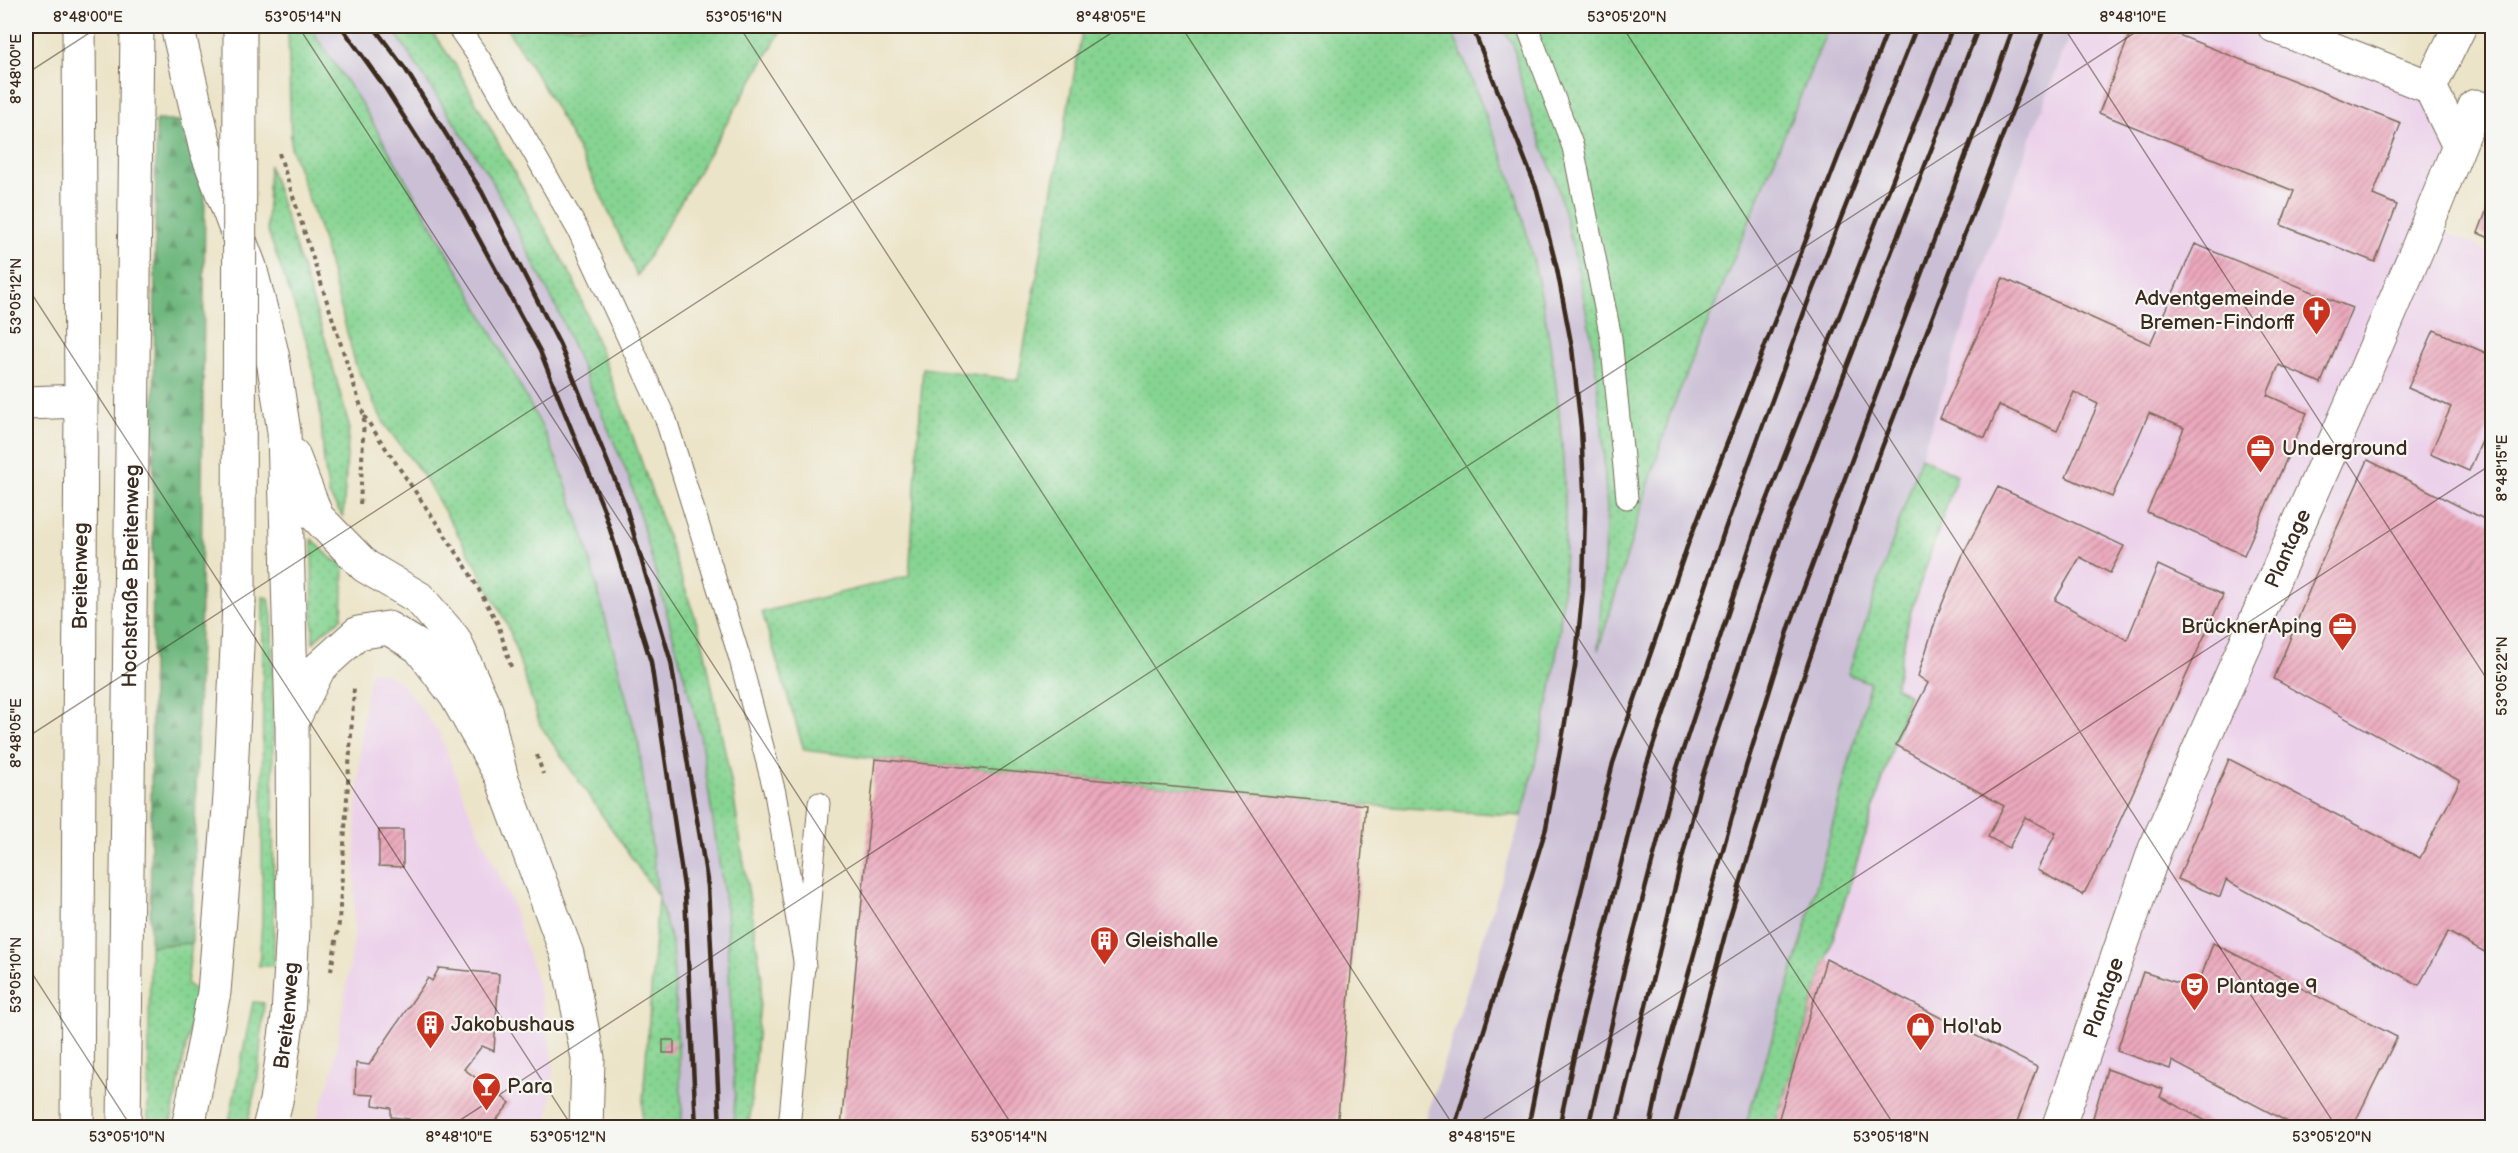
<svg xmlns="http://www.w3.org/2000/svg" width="2518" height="1153" viewBox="0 0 2518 1153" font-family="'Balsamiq Sans',sans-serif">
<defs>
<pattern id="grass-dots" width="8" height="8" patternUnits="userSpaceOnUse" patternTransform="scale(1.5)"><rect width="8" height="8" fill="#86d492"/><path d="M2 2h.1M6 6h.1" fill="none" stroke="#75b67d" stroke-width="1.8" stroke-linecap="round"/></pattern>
<pattern id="forest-firs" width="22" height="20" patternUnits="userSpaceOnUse" patternTransform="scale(1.5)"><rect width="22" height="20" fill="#6cb67c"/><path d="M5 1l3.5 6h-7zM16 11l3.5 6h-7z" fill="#5a9465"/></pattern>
<pattern id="building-hatch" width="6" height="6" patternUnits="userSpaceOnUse" patternTransform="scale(1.5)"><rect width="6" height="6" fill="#eca9bd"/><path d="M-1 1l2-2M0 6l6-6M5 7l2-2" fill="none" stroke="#c08a99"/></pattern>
</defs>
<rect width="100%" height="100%" fill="#f6f6f2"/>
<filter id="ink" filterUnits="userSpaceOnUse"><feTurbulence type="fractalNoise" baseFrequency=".0167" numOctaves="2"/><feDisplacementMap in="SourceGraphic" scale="12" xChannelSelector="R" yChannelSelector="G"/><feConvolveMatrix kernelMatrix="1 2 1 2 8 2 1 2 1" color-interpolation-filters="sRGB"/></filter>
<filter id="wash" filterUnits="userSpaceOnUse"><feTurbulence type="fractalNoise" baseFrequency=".008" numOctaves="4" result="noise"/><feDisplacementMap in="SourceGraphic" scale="24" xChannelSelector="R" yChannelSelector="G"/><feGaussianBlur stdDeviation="1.35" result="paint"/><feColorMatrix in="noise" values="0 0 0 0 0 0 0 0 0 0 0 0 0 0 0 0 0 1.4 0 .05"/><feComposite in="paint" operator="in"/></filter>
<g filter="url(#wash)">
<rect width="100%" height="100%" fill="#ece4c8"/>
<g fill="#ecd1ea">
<path d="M 2073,26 L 2290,26 L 2415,78 L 2452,164 L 2430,224 L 2492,253 L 2492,1127 L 1774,1128 L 1909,695 L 1895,688 L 1910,614 L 1957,476 L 1921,457 L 1988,253 Z"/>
<path d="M 370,672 L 382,672 L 401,682 L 440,734 L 467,805 L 512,903 L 539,989 L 554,1064 L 548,1127 L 314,1128 L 333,1070 L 354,938 L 356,824 L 362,723 Z"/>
</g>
<g fill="#cbbfd5">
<path d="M 309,26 L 391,26 L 491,179 L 557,309 L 630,480 L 700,734 L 726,909 L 735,1098 L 733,1127 L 681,1127 L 682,1112 L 672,944 L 658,896 L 639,746 L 583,534 L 559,465 L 543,429 L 467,286 L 328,52 Z"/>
<path d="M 1449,26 L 1499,26 L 1513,43 L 1525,100 L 1557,184 L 1577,265 L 1593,345 L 1602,427 L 1607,511 L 1599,647 L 1670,414 L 1829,26 L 2073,26 L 1988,253 L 1921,457 L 1957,475 L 1910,614 L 1895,687 L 1909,695 L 1774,1127 L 1423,1128 L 1522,816 L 1541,741 L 1555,664 L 1562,588 L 1565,511 L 1560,430 L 1551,351 L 1537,273 L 1517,196 Z"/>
</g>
<g fill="url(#grass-dots)" stroke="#607f58" stroke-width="1.5">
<path d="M 288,26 L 309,26 L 363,106 L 467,286 L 543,429 L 559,465 L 583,534 L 639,746 L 658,896 L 672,944 L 682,1112 L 681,1127 L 641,1127 L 658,896 L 540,725 L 508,626 L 475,563 L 423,475 L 385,425 L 356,366 L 321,234 L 291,148 Z"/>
<path d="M 391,26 L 428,26 L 456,66 L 574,281 L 632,434 L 702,638 L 732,786 L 762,979 L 749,1127 L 733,1127 L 735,1097 L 726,909 L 700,734 L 630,480 L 557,309 L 491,179 Z"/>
<path d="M 505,26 L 784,26 L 637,276 C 600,188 559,105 505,26 Z"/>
<path d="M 1083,26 L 1449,26 C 1461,50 1470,76 1480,101 C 1493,133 1508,165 1517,198 C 1560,347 1578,511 1555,665 C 1547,716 1535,766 1522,816 L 1366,805 L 875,759 L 804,750 L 762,612 L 909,576 L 923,368 L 1018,380 Z"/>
<path d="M 1499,26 L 1829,26 L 1670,414 L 1598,651 L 1607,511 L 1602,427 L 1593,345 L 1577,265 L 1557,184 L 1525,100 L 1513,43 Z"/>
<path d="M 269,165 L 326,342 L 349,425 L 343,517 L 329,495 L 324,463 L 320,409 L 308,345 L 267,229 Z"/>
<path d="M 1921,457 L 1957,475 L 1910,614 L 1895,687 L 1909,695 L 1774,1127 L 1745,1127 L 1803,937 L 1870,683 L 1848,674 Z"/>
<path d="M 312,539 L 332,559 L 344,564 L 342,618 L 323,632 L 313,643 Z"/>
<path d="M 263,597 L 269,598 L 272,617 L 274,966 L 259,966 L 262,921 Z"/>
<path d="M 192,943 L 187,984 L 197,991 L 170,1127 L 148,1128 L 150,946 Z"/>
<path d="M 253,1002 L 264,1003 L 258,1076 L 247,1127 L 228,1127 Z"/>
</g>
<path fill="url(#forest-firs)" stroke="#54704d" stroke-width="1.5" d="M 156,120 L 179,121 L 205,192 L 201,599 L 192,943 L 150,946 Z"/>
<g id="blocks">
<g fill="url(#building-hatch)">
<path d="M 2133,26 L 2156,26 L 2401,123 L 2373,195 L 2397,205 L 2375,262 L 2281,225 L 2294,191 L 2099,113 Z"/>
<path d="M 2492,196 L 2492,239 L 2478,233 Z"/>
<path d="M 2195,244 L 2352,308 L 2321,383 L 2279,365 L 2267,395 L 2307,413 L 2244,555 L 2147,512 L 2184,428 L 2149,413 L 2112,497 L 2066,477 L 2098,404 L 2074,392 L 2057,431 L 1999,405 L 1985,438 L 1940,418 L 2003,278 L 2150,344 Z"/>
<path d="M 2434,330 L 2488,354 L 2492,344 L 2492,426 L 2489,425 L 2469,471 L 2430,454 L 2451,407 L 2408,388 Z"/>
<path d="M 2368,460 L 2492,523 L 2492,956 L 2448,932 L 2419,985 L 2226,880 L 2220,897 L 2178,879 L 2229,759 L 2420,858 L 2460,781 L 2274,679 L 2315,576 Z"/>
<path d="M 1998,487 L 2124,546 L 2110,573 L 2080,557 L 2055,600 L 2127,640 L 2158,565 L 2223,595 L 2103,858 L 2083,895 L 2037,870 L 2056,833 L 2025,817 L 2009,848 L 1988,837 L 2004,806 L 1896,745 L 1928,683 L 1918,676 L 1937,616 L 1964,552 Z"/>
<path d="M 875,759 L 1366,805 L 1337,1128 L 841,1128 Z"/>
<path d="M 379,830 L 403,830 L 403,867 L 379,866 Z"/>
<path d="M 2213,943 L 2397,1037 L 2352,1128 L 2299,1128 L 2172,1061 L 2170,1069 L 2117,1051 L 2143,972 L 2197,989 Z"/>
<path d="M 1826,959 L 2037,1067 L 2015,1128 L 1776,1128 Z"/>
<path d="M 439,968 L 499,974 L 494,1051 L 482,1046 L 464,1069 L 510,1103 L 490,1128 L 409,1128 L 409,1119 L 391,1117 L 391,1108 L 373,1105 L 374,1095 L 355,1094 L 356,1063 L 369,1065 L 428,978 L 432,981 Z"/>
<rect x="663" y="1040" width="11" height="13"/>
<path d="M 2107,1069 L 2163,1089 L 2160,1097 L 2219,1128 L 2090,1128 Z"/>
</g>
</g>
</g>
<g filter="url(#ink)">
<use href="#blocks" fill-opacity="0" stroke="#796b5a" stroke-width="1.5"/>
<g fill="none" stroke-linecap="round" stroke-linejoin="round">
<defs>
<g id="lane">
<path d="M 457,26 L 480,59 L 578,230 L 666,420 L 740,659 L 775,793 L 805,966"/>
<path d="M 1527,26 L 1573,147 L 1611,338 L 1627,498"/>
<path d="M 789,1128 L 819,803"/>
</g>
<g id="street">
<path d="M 2274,26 L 2430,87 L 2458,144"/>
<path d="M 2430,87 L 2460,26"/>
<path d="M 26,403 L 81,401"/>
<path id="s1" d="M 2058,1128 L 2155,849 L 2350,407 L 2419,245 L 2475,106 L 2492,112"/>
</g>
<g id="secondary">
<path id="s2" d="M 269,1128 L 276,1101 L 288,1016 L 293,928 L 292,722 L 319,668 L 358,633 L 388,628 L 419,647 L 456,696 L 501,776 L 567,954 L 588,1058 L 586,1128"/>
</g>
<g id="highway">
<path d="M 177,26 L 206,150 L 250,267 L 272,353 L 284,432 L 292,722"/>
<path d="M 293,455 L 317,517 L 365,566 L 419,598 L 454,639 L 486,710 L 501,776"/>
<path id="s3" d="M 77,1128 L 81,401 L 79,26"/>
<path id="s4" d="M 124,1128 L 137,26"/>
<path d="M 188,1128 L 214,992 L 230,796 L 239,604"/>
</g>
</defs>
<use href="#lane" stroke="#796b5a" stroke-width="23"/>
<use href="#street" stroke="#796b5a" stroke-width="35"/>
<use href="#secondary" stroke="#796b5a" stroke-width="35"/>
<use href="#highway" stroke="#796b5a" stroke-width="35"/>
<g stroke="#796b5a" stroke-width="4" stroke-dasharray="4.5 4.5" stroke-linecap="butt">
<path d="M 279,153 L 364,416 L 360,507"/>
<path d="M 26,209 L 27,26"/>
<path d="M 364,416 L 465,565 L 498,624 L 512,670"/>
<path d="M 537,755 L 543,774"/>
<path d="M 331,971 L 339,923 L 354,688"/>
</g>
<use href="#lane" stroke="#fff" stroke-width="21"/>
<use href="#street" stroke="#fff" stroke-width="33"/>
<use href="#secondary" stroke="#fff" stroke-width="33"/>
<use href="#highway" stroke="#fff" stroke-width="33"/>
<g stroke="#3b2a1e" stroke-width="4.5">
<path d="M 341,26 L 386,89 L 461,206 L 540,351 L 604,510 L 651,662 L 685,894 L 696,1128"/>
<path d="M 373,26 L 406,70 L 482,192 L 560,345 L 626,507 L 671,662 L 708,886 L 720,1128"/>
<path d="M 1454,1128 L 1546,828 L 1575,667 L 1583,589 L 1585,511 L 1581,428 L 1572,348 L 1557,269 L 1537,190 L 1472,26"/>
<path d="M 1528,1128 L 1549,1021 L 1613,763 L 1688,544 L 1889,26"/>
<path d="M 1559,1128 L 1578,1037 L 1642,779 L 1725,529 L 1810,296 L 1917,26"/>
<path d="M 1588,1128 L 1625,966 L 1676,771 L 1755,531 L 1953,26"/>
<path d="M 1616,1128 L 1701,781 L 1780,540 L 1979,26"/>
<path d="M 1650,1128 L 1662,1069 L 1746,767 L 1790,625 L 2014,26"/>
<path d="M 1674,1128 L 1727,927 L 1793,708 L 1876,463 L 2045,26"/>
</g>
<defs>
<path id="highway-bridge" d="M 239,604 L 240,26"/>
</defs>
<use href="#highway-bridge" stroke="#796b5a" stroke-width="35" stroke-linecap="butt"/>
<use href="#highway-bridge" stroke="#fff" stroke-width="33"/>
</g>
</g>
<path fill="none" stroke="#3b2a1e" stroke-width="1.5" stroke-opacity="0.45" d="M 298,26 L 1014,1128M 739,26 L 1455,1128M 1181,26 L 1896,1128M 1622,26 L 2337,1128M 2063,26 L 2492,687M 26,74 L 100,26M 26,285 L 573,1128M 26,738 L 1122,26M 26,964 L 132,1128M 448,1128 L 2145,26M 1470,1128 L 2492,464M 2492,1128 L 2492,1127"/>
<defs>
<symbol id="church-pin" viewBox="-11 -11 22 30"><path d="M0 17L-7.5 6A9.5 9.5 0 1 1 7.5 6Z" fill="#c8321e" stroke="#f6f6f2"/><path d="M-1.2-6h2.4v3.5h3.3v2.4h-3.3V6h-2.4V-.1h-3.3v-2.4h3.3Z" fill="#fff"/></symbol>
<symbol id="office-pin" viewBox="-11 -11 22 30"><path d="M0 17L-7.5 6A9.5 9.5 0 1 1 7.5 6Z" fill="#c8321e" stroke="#f6f6f2"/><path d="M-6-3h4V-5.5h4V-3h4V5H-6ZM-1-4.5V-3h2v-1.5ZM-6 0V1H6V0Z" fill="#fff"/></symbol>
<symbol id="building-pin" viewBox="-11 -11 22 30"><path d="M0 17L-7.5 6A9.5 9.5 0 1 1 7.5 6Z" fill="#c8321e" stroke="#f6f6f2"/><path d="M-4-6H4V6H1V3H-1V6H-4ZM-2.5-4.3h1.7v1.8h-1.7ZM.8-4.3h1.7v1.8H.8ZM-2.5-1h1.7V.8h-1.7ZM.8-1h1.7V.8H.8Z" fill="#fff"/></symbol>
<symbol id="theatre-pin" viewBox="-11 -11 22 30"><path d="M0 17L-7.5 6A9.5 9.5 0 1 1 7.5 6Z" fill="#c8321e" stroke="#f6f6f2"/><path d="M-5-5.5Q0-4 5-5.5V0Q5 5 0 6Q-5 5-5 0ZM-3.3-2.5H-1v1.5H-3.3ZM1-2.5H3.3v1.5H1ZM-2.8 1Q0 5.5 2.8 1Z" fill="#fff"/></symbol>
<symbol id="shop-pin" viewBox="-11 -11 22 30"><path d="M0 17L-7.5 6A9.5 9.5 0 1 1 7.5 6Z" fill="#c8321e" stroke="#f6f6f2"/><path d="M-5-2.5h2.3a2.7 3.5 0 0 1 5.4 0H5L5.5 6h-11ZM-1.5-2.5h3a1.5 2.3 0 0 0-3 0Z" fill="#fff"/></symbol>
<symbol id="bar-pin" viewBox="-11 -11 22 30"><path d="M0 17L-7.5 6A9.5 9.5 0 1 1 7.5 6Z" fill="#c8321e" stroke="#f6f6f2"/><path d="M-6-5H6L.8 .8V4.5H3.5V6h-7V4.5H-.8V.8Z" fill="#fff"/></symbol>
</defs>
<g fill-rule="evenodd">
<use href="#church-pin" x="2300" y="294" width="33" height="45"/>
<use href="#office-pin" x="2244" y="432" width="33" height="45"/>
<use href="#office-pin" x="2326" y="610" width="33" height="45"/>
<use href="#building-pin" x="1088" y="924" width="33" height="45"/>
<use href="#theatre-pin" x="2178" y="970" width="33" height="45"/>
<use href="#building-pin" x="414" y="1008" width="33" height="45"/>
<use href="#shop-pin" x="1904" y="1010" width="33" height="45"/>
<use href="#bar-pin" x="470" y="1070" width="33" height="45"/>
</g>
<g text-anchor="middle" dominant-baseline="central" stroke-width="4.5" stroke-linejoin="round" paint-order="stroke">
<g font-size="21" fill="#3b2a1e" stroke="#f6f6f2" text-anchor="start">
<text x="2295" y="298" text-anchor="end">Adventgemeinde<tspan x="2295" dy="24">Bremen-Findorff</tspan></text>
<text x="2282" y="448">Underground</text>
<text x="2322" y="626" text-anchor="end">BrücknerAping</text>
<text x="1125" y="940">Gleishalle</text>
<text x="2216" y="986">Plantage 9</text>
<text x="451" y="1024">Jakobushaus</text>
<text x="1942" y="1026">Hol'ab</text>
<text x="507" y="1086">P.ara</text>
</g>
<g font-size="21" fill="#3b2a1e" stroke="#f6f6f2">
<text stroke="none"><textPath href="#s1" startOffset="624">Plantage</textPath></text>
<text stroke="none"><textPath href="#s3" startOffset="552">Breitenweg</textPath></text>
<text stroke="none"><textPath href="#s4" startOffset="552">Hochstraße Breitenweg</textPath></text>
<text stroke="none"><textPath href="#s1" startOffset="138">Plantage</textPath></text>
<text stroke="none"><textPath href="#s2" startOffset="114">Breitenweg</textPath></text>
</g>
</g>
<rect width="2518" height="1153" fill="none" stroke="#f6f6f2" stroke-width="66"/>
<rect x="33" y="33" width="2452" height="1087" fill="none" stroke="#3b2a1e" stroke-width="2"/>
<g font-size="15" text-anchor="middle" fill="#3b2a1e">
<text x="88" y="22">8°48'00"E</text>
<text x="303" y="22">53°05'14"N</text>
<text x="744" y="22">53°05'16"N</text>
<text x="1111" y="22">8°48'05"E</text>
<text x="1627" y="22">53°05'20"N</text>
<text x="2133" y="22">8°48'10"E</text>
<text transform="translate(16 69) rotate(-90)" y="5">8°48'00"E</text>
<text transform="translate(16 296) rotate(-90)" y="5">53°05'12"N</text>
<text transform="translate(2502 468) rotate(-90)" y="5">8°48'15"E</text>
<text transform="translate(2502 676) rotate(-90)" y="5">53°05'22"N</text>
<text transform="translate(16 733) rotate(-90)" y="5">8°48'05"E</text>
<text transform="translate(16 975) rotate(-90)" y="5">53°05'10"N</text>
<text x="127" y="1142">53°05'10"N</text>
<text x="459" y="1142">8°48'10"E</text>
<text x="568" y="1142">53°05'12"N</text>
<text x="1009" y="1142">53°05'14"N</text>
<text x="1482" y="1142">8°48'15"E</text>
<text x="1891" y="1142">53°05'18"N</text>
<text x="2332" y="1142">53°05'20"N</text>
</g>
</svg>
